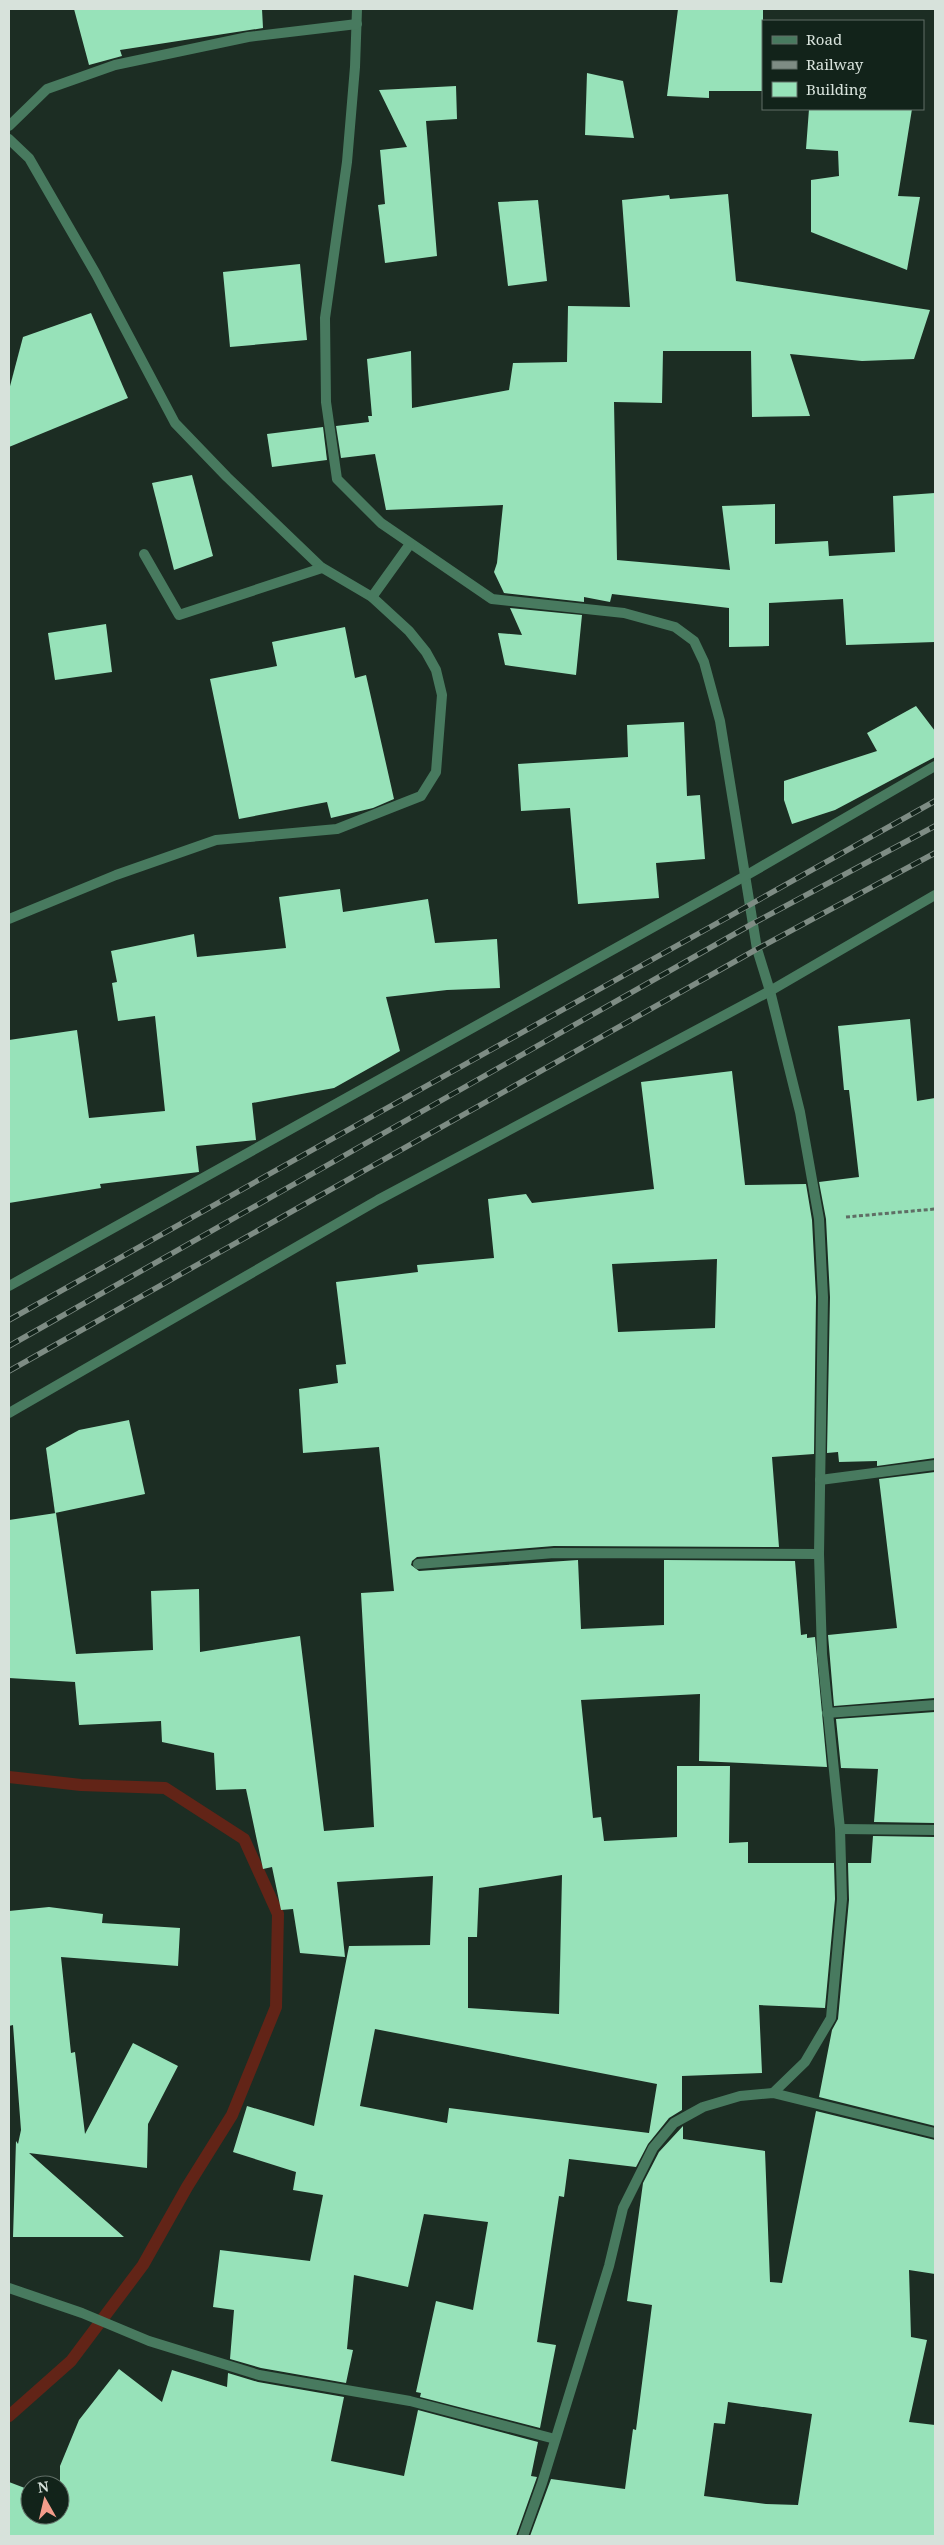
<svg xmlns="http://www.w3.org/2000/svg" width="944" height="2545" viewBox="0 0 944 2545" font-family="'Noto Serif',serif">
<rect width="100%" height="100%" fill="#1c2d23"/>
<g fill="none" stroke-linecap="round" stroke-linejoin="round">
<path stroke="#622417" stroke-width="12" d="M 9,1777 L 81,1785 L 165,1788 L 244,1839 L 278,1914 L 276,2007 L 232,2115 L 187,2187 L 143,2265 L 71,2361 L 9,2416"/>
</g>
<g fill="#97e2b9" fill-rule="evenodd">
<path d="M 74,9 L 262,9 L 263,28 L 120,50 L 122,56 L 89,65 Z"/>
<path d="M 678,9 L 763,9 L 763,91 L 709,91 L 709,98 L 667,96 Z"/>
<path d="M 587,73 L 623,81 L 634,138 L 585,135 Z"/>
<path d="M 456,86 L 457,119 L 426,121 L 437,256 L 385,263 L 378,205 L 385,204 L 380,150 L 407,147 L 379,90 Z"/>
<path d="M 809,109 L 912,109 L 898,196 L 920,197 L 907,270 L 811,232 L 811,180 L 839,176 L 838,151 L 806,149 Z"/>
<path d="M 728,194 L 736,281 L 930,310 L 914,359 L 862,361 L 790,354 L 810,416 L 752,417 L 751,351 L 663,351 L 662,403 L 614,402 L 617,560 L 730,570 L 722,506 L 775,504 L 775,544 L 828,541 L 829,556 L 895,552 L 893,496 L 935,493 L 935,642 L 846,645 L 843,599 L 769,603 L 769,646 L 729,647 L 729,608 L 612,594 L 610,602 L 584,597 L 584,602 L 504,593 L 494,572 L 497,563 L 503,505 L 386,510 L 375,454 L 341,458 L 336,426 L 369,422 L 368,416 L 372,416 L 367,359 L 411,351 L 412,408 L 509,390 L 513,363 L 567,362 L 568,306 L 630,307 L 622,200 L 669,195 L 670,199 Z"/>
<path d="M 538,200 L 547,281 L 508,286 L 498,202 Z"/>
<path d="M 300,264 L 307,340 L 230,347 L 223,272 Z"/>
<path d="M 91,313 L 128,398 L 9,447 L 9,390 L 23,337 Z"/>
<path d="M 323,427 L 327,460 L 272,467 L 267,434 Z"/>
<path d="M 192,475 L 213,556 L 174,570 L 152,483 Z"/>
<path d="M 510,608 L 582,615 L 576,675 L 505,665 L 498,633 L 522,635 Z"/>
<path d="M 106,624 L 112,672 L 55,680 L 48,633 Z"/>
<path d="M 345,627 L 355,678 L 366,675 L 394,799 L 373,808 L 331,818 L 327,802 L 239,819 L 210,679 L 277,666 L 272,642 Z"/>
<path d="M 916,706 L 935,731 L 935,757 L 835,810 L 792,824 L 784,800 L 784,781 L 877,751 L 867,733 Z"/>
<path d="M 684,722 L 687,796 L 700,795 L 705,859 L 656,863 L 659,898 L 578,904 L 570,808 L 521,811 L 518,764 L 628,757 L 627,725 Z"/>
<path d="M 340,889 L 343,912 L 428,899 L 435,943 L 497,939 L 500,988 L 447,990 L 386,997 L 400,1051 L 334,1088 L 252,1103 L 256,1140 L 196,1146 L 199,1172 L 100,1184 L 101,1188 L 9,1203 L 9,1040 L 77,1030 L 89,1118 L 165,1111 L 155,1016 L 118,1021 L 112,983 L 117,982 L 111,951 L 194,934 L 197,957 L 286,948 L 279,897 Z"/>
<path d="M 910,1019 L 917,1101 L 935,1098 L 935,1458 L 877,1466 L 877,1461 L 839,1462 L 838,1452 L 827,1453 L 830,1297 L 826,1219 L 819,1182 L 859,1177 L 849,1090 L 844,1090 L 838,1026 Z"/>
<path d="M 732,1071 L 745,1185 L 806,1184 L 812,1220 L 816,1297 L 814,1454 L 772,1457 L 779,1547 L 554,1546 L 417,1557 L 412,1561 L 411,1565 L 419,1571 L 578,1560 L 581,1629 L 664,1625 L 664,1560 L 795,1561 L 801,1635 L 807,1634 L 807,1638 L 815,1637 L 827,1767 L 699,1761 L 700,1694 L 581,1700 L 593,1818 L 601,1817 L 604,1841 L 677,1837 L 677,1766 L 730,1766 L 729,1843 L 748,1842 L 748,1863 L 834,1863 L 835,1899 L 825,2008 L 759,2005 L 762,2073 L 682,2076 L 682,2110 L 669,2118 L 648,2144 L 636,2167 L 569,2159 L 564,2197 L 559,2196 L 537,2342 L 556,2345 L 540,2428 L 420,2397 L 421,2393 L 416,2392 L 436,2301 L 473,2310 L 488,2222 L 424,2214 L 408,2287 L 354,2275 L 347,2349 L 353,2350 L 346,2383 L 261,2368 L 230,2359 L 234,2310 L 213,2307 L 220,2250 L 310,2261 L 323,2195 L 293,2190 L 296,2172 L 233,2152 L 247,2106 L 314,2126 L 349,1946 L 430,1945 L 433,1876 L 337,1882 L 345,1957 L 300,1953 L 293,1909 L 281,1910 L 272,1867 L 263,1869 L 246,1789 L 216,1790 L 214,1753 L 162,1742 L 161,1721 L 79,1725 L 75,1682 L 9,1678 L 9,1520 L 56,1513 L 76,1654 L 153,1650 L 151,1591 L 199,1589 L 200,1652 L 300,1636 L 324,1831 L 374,1827 L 361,1593 L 394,1591 L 379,1447 L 303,1453 L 299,1389 L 338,1383 L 336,1365 L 346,1364 L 336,1282 L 418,1272 L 417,1265 L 494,1258 L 488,1199 L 526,1194 L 532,1203 L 654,1189 L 641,1082 ZM 717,1259 L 715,1328 L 618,1332 L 612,1264 ZM 562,1875 L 559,2014 L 468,2008 L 468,1937 L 477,1937 L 479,1888 ZM 375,2029 L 657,2084 L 649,2133 L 449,2108 L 447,2123 L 360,2106 Z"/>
<path d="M 129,1420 L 145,1494 L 55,1513 L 46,1448 L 79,1430 Z"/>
<path d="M 935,1472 L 935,1698 L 834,1706 L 828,1635 L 897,1628 L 879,1479 Z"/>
<path d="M 935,1712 L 935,1823 L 874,1822 L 878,1769 L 841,1768 L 836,1719 Z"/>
<path d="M 873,1836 L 935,1837 L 935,2126 L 819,2097 L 832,2030 L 838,2019 L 849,1900 L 848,1863 L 871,1863 Z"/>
<path d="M 49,1907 L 103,1914 L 102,1923 L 180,1928 L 178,1966 L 61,1957 L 71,2053 L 75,2052 L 85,2134 L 133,2043 L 178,2066 L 148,2124 L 147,2168 L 29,2153 L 124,2237 L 13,2237 L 16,2141 L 18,2144 L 21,2130 L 13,2025 L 9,2026 L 9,1911 Z"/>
<path d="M 816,2111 L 935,2140 L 935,2274 L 909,2270 L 911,2337 L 927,2340 L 909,2422 L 935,2425 L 935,2536 L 530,2536 L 551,2479 L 625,2489 L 633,2429 L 636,2430 L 652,2305 L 627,2301 L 643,2183 L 659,2152 L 683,2126 L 683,2139 L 765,2151 L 770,2282 L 782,2283 ZM 728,2402 L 812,2414 L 798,2505 L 766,2504 L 704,2496 L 714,2423 L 725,2424 Z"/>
<path d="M 119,2369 L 162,2402 L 172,2370 L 227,2387 L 228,2373 L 258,2382 L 344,2397 L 331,2461 L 404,2476 L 418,2410 L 538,2442 L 531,2476 L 537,2477 L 516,2536 L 9,2536 L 9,2482 L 30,2490 L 30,2515 L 60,2515 L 60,2466 L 79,2420 Z"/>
</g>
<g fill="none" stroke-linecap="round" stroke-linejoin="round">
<path stroke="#5f6e65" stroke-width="3" stroke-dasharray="4 2.5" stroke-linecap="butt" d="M 846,1217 L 935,1209"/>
<g stroke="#487a5f" stroke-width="10">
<path d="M 357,9 L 355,67 L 347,162 L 325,318 L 326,402 L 337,479 L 381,523 L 492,599 L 624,613 L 675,627 L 694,641 L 704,662 L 720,721 L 757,949 L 770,991 L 800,1112 L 819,1219 L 823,1297 L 819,1554 L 822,1654 L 840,1829 L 842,1899 L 831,2018 L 805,2062 L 773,2093"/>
<path d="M 9,126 L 47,89 L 115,65 L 248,37 L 357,24"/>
<path d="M 9,139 L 29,158 L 96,274 L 175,423 L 227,477 L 321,567 L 372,597 L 409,631 L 426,652 L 436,670 L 442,695 L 436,772 L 421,796 L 337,829 L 216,840 L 116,875 L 9,919"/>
<path d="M 144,554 L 179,615 L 322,568"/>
<path d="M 372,597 L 410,544"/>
<path d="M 9,1286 L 747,875 L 935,766"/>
<path d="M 9,1413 L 378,1200 L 770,991 L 935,895"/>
<path d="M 820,1480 L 935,1465"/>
<path d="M 418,1564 L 554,1553 L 819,1554"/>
<path d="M 827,1713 L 935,1705"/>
<path d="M 840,1829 L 935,1830"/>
<path d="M 9,2288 L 82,2313 L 149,2341 L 259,2375 L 410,2401 L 555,2439"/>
<path d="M 523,2536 L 542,2483 L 609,2266 L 623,2208 L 653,2148 L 674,2123 L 703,2107 L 740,2096 L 773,2093 L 935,2133"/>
</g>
<defs>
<g id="rail">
<path d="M 9,1320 L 935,801"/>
<path d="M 9,1346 L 752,924 L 935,826"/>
<path d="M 9,1371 L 757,949 L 935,853"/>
</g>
</defs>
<use href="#rail" stroke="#7e8c84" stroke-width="5.5"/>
<use href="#rail" stroke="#12231a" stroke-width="4" stroke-dasharray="11" stroke-linecap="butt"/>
</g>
<rect width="944" height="2545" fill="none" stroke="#d7e2db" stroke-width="20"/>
<rect x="762" y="20" width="162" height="90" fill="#12231a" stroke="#616f67"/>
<rect x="772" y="36" width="25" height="8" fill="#487a5f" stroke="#616f67"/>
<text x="806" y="45" font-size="15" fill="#d7e2db">Road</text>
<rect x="772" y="61" width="25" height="8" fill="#7e8c84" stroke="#616f67"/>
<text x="806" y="70" font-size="15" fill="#d7e2db">Railway</text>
<rect x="772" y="82" width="25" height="15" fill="#97e2b9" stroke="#616f67"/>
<text x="806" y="95" font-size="15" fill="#d7e2db">Building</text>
<g transform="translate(45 2500) rotate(352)"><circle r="24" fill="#12231a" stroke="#616f67"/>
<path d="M0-4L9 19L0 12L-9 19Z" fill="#f49d8b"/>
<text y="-8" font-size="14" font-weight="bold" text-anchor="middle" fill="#d7e2db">N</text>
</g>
</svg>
